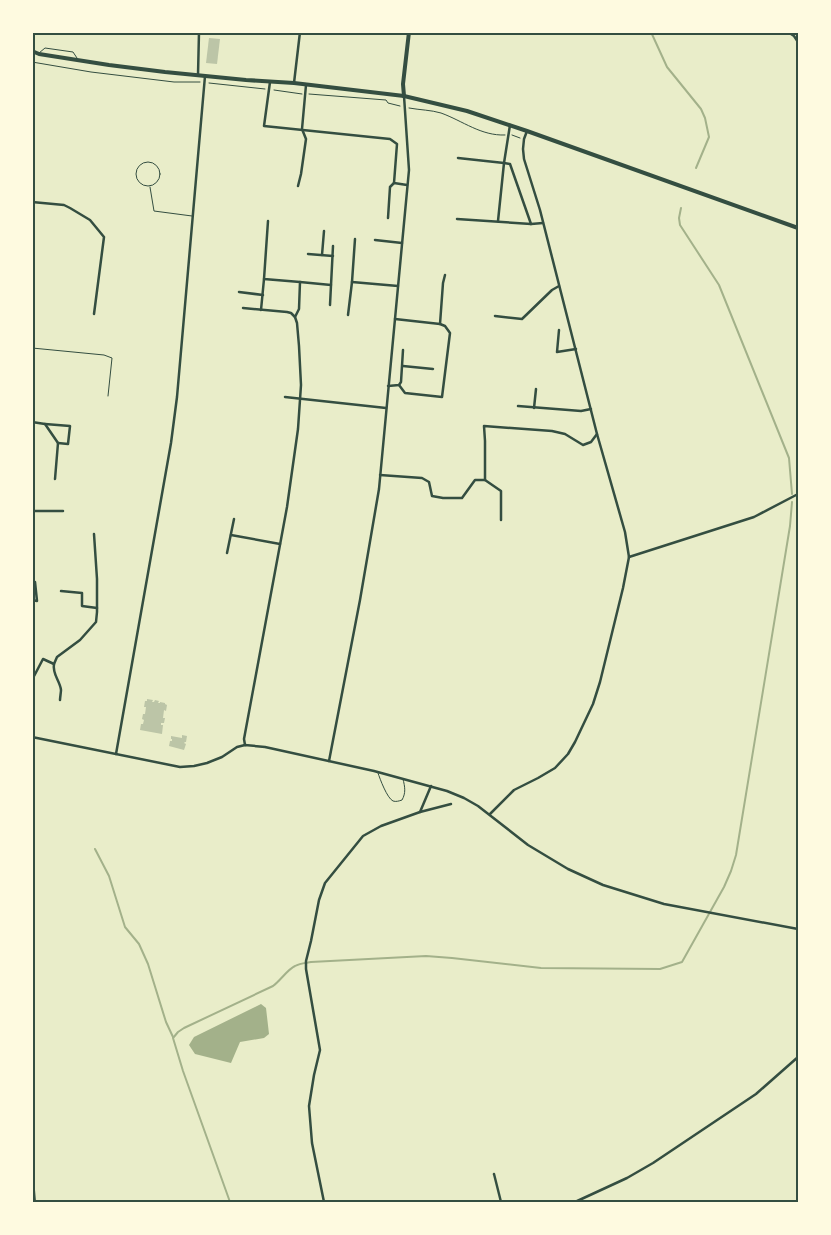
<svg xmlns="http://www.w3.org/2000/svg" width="831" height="1235" viewBox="0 0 831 1235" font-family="'DM Sans',sans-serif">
<rect width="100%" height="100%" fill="#e9edc9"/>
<path fill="#a3b18a" d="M 261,1004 L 266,1008 L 269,1034 L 264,1038 L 240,1042 L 231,1063 L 195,1054 L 189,1045 L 194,1037 Z"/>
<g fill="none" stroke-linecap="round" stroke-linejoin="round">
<g stroke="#a3b18a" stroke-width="2">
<path d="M 651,32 L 667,67 L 701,109 L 705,118 L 709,137 L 696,168"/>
<path d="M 681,208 L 679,218 L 680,225 L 719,285 L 789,458 L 792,494"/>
<path d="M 95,849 L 109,876 L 125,927 L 139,944 L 148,964 L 166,1022 L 173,1037"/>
<path d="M 230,1202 L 183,1071 L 173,1038 L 178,1032 L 184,1028 L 273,986 C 280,981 288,969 295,966 C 300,963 306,963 311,962 L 426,956 L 452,958 L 541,968 L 660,969 L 682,962 L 724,887 L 731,871 L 736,855 L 790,526 L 792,502"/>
</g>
</g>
<g fill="#bcc5a7">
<path d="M 209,38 L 220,39 L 217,64 L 206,63 Z"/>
<path d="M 147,699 L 153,700 L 152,702 L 154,702 L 155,700 L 159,701 L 158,703 L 160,703 L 160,702 L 165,703 L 165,704 L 167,705 L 166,711 L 164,710 L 163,718 L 165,718 L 164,723 L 161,723 L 161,725 L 163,725 L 162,734 L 140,730 L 141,724 L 143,724 L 144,720 L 142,719 L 143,714 L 145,714 L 146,707 L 144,707 L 145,701 L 147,701 Z"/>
<path d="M 182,735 L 187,736 L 186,742 L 185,742 L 184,743 L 186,744 L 184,750 L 169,746 L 170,741 L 172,741 L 172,739 L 171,739 L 171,736 L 182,738 Z"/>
</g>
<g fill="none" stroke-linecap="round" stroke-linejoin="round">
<g stroke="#344e41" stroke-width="1">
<path d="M 32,62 L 91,72 L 174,82 L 200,82"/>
<path d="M 209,83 L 265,89"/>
<path d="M 274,90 L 302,94"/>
<path d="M 309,94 L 386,100 L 388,103 L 400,106"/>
<path d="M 409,108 C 420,110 431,110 441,113 C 463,121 481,136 505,135"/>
<path d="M 512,135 L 520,138"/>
</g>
<g stroke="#344e41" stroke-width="1">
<path d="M 39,53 L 45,48 L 73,52 L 77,58"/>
<circle cx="148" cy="174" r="12"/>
<path d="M 150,187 L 154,211 L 192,216"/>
<path d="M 32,348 L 104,355 L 112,358 L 108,396"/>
<path d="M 378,773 C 380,779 387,798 393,801 C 396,802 399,801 402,800 C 406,793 405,787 403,779"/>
</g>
<g stroke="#344e41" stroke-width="2.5">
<path d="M 460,32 L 471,32"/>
<path d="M 788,32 L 794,36 L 798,42"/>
<path d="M 198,75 L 199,32"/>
<path d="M 270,82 L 264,126 L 390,139 L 397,144 L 394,183 L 407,185"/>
<path d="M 294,83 L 300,32"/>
<path d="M 458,158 L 504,163 L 510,164 L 531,224"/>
<path d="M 298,186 L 301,174 L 306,139 L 302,129 L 306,85"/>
<path d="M 32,202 L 64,205 L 70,208 L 90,220 L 104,237 L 94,314"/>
<path d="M 388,218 L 390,187 L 394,183"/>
<path d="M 457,219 L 531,224 L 543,223"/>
<path d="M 498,221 L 504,163 L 510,125"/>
<path d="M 375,240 L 402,243"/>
<path d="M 308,254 L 333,256"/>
<path d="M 322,255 L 324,231"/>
<path d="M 300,282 L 331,285"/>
<path d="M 352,282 L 398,286"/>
<path d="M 239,292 L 263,295"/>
<path d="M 330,305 L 333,246"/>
<path d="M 243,308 L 287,312 L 291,313 L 295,317"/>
<path d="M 261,310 L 264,279"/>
<path d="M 348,315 L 352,282 L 355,239"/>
<path d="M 495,316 L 522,319 L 552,290 L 559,286"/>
<path d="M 395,319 L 440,324 L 445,326 L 450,333 L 442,397 L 405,393 L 399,385"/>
<path d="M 440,324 L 443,283 L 445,275"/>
<path d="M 559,330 L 557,352 L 576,349"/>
<path d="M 403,366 L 433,369"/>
<path d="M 388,386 L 399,385 L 401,382 L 403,350"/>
<path d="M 285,397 L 386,408"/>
<path d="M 518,406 L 581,411 L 591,409"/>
<path d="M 534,408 L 536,389"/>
<path d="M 32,422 L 45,424 L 58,443 L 55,479"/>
<path d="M 45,424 L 70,426 L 68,444 L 58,443"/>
<path d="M 380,475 L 422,478 L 429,482 L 432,496 L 443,498 L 462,498 L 475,480 L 485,480 L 501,491 L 501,520"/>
<path d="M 485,480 L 485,441 L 484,426 L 552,431 L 565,434 L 583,445 L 591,442 L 597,434"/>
<path d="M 32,511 L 63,511"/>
<path d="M 231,535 L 280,544"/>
<path d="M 227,553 L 234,519"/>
<path d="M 629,557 L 754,517 L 798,494"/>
<path d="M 32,582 L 35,582 L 37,601 L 32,600"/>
<path d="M 61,591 L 82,593 L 82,606 L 97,608"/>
<path d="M 54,664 C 52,674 60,681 61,690 C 61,692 60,698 60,700"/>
<path d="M 32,680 L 43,659 L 54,664 L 57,657 L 80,640 L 96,622 L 97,612 L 97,579 L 94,534"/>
<path d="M 32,737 L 180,767 L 194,766 L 207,763 L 222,757 L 237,747 L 245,745 L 265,747 L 374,771 L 447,791 L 464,798 L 478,806 L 528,845 L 568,869 L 603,885 L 664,904 L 798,929"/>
<path d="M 245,745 L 244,739 L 287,507 L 298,429 L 301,385 L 299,346 L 297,323 L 295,317 L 299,309 L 300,282 L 264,279 L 268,221"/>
<path d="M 116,754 L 171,443 L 177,397 L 205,76"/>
<path d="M 329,761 L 360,600 L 379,489 L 409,170 L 404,96"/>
<path d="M 420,812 L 451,804"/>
<path d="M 490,814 L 514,790 L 538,778 L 555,768 L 568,754 L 575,742 L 593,704 L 600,682 L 623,588 L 629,557 L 625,532 L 597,434 L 540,210 L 524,159 L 523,149 L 524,139 L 527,131"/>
<path d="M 494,1174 L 501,1202"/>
<path d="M 324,1202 L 312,1143 L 309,1106 L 314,1075 L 320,1050 L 306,969 L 306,961 L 311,941 L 319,900 L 325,883 L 363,836 L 381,826 L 420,812 L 431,786"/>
<path d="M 575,1202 L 627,1178 L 653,1163 L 756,1094 L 798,1057"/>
</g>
<g stroke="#344e41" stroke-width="4">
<path d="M 32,51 L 39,54 L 109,65 L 165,72 L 246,80 L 294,83 L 404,96 L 467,111 L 527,131 L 798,228"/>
<path d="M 404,96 L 403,84 L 409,32"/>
<path d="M 32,1178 L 34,1202"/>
</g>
</g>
<rect width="831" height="1235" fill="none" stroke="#fefae0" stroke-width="68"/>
<rect x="34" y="34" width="763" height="1167" fill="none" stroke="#344e41" stroke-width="2"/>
</svg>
